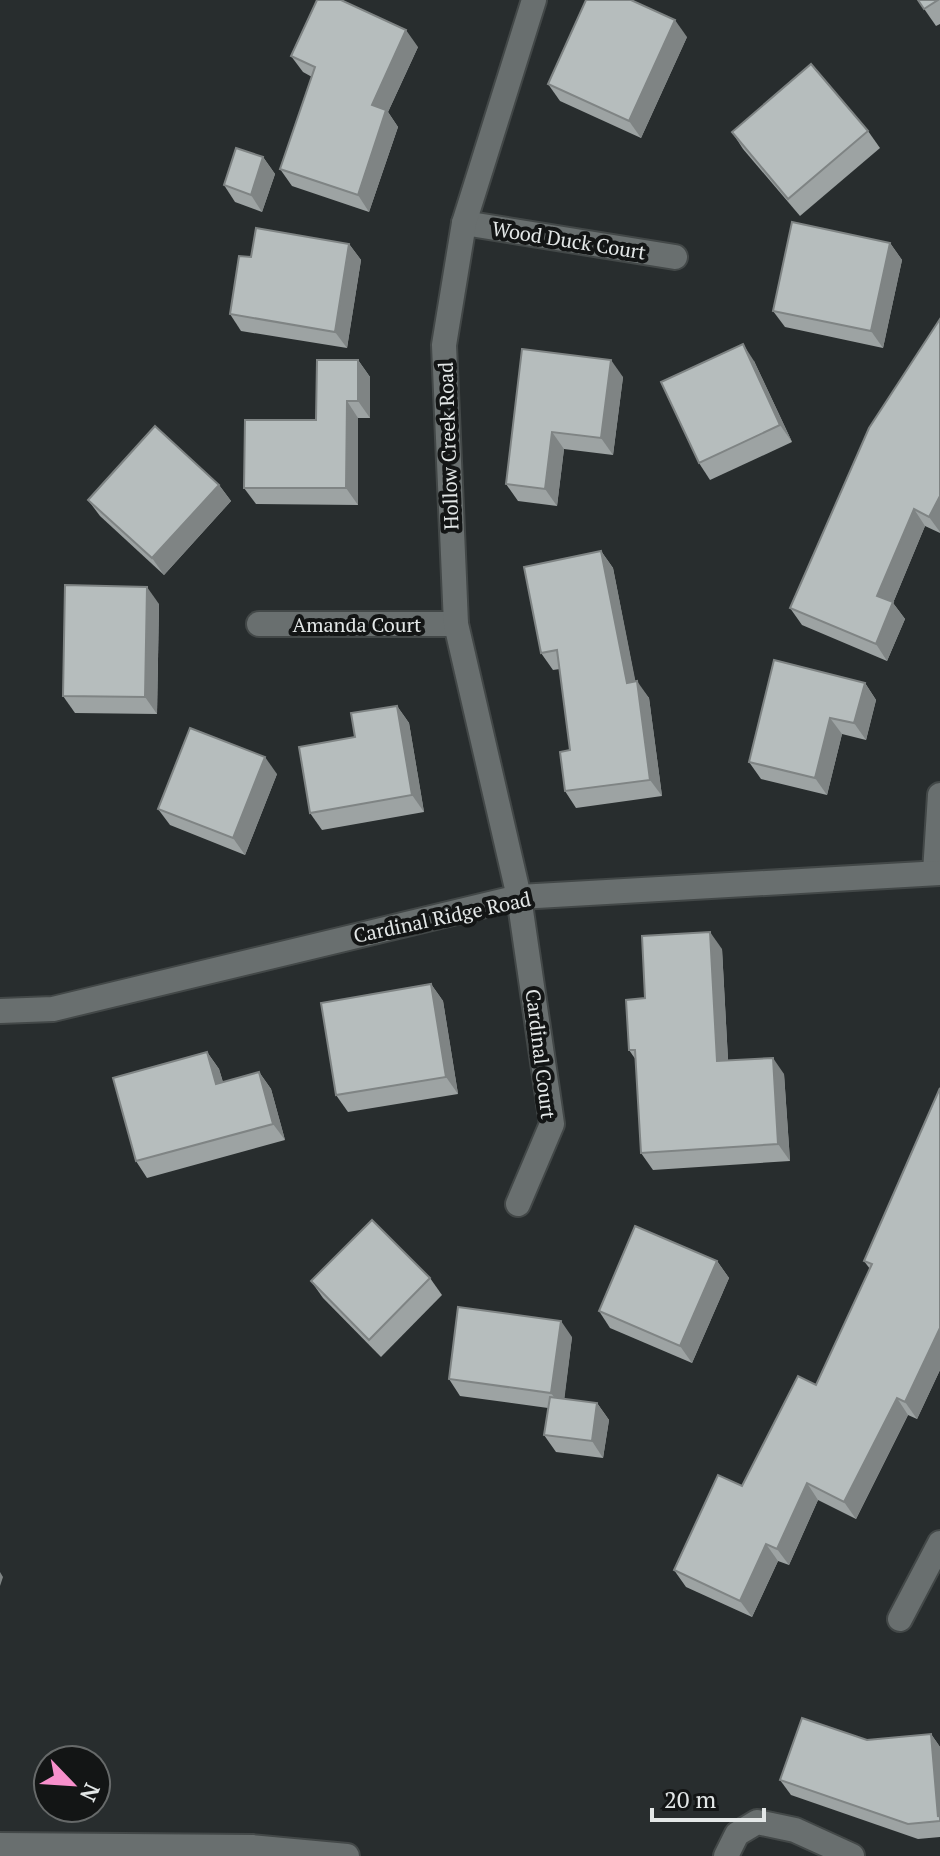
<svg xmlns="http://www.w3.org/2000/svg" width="940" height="1856" viewBox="0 0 940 1856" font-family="'PT Serif',serif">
<rect width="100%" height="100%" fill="#282d2e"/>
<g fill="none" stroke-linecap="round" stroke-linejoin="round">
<defs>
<g id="minor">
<path d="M 464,223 L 675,257"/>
<path d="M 259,624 L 456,624"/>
<path d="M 935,872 L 940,795"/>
<path d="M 0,1011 L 53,1009 L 519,897 L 940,873"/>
<path d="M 518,1204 L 552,1124 L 519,897 L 456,624 L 444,345 L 464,223 L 534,0"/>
<path d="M 900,1619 L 940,1543"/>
<path d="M 0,1845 L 252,1847 L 347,1856"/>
<path d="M 726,1856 L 737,1834 L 757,1822 L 795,1830 L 852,1856"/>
</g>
</defs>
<use href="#minor" stroke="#434848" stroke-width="28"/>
<use href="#minor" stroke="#696f6f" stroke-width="24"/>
</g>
<g fill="#9da3a3">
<path d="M 918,0 L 940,0 L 940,24 L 936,26 Z"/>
<path d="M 687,37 L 641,138 L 560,101 L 548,84 Z"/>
<path d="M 418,47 L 388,112 L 398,127 L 369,212 L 292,186 L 280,169 L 312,77 L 303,72 L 291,56 Z"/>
<path d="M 868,131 L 880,148 L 800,216 L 743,149 L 732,132 Z"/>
<path d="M 263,157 L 275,174 L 262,212 L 235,202 L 224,185 Z"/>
<path d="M 890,243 L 902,260 L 883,348 L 785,327 L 773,311 Z"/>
<path d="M 349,244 L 361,260 L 347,348 L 241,331 L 230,314 L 251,257 Z"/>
<path d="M 940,319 L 940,533 L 925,526 L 893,603 L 905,619 L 887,661 L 802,625 L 790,608 Z"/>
<path d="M 522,349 L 623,377 L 613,455 L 564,449 L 557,506 L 518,501 L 506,484 Z"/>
<path d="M 358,360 L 370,377 L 370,418 L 358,418 L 358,505 L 256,504 L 244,488 L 316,420 Z"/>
<path d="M 754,361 L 792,442 L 710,480 L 699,463 Z"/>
<path d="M 219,485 L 231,501 L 164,575 L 100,516 L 88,500 Z"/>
<path d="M 601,551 L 613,568 L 635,681 L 649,698 L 662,796 L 576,808 L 565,791 L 570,750 L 560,669 L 553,670 L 541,653 Z"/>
<path d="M 159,604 L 157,714 L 75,713 L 63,696 Z"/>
<path d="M 865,683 L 876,700 L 866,740 L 842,734 L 827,795 L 761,779 L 749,762 Z"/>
<path d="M 397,706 L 409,723 L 424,812 L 322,830 L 310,813 L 355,737 Z"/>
<path d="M 277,774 L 245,855 L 170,825 L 158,809 Z"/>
<path d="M 722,949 L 728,1060 L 784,1074 L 790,1161 L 653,1170 L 641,1153 L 636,1060 L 629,1050 L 645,998 Z"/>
<path d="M 431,984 L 443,1001 L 458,1094 L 348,1112 L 336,1095 Z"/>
<path d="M 207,1052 L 219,1069 L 223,1082 L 259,1072 L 271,1089 L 285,1140 L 147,1178 L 136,1161 Z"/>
<path d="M 940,1088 L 940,1370 L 917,1419 L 908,1415 L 856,1519 L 818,1500 L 789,1565 L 778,1561 L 752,1617 L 686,1587 L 674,1570 L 742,1486 L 816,1385 L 870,1269 L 864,1261 Z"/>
<path d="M 717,1261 L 729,1278 L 692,1363 L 610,1328 L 599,1311 Z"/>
<path d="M 430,1278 L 442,1295 L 381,1357 L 323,1298 L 311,1281 Z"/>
<path d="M 572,1337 L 564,1399 L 597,1403 L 609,1420 L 603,1458 L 556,1452 L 544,1435 L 548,1408 L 460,1396 L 449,1379 Z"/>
<path d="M 931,1734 L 940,1747 L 940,1837 L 918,1839 L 791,1795 L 780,1780 L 867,1740 Z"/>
</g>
<g fill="#7f8484">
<path d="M 675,20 L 687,37 L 641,138 L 629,121 Z"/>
<path d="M 406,30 L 418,47 L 388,112 L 398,127 L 369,212 L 358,195 L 372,105 Z"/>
<path d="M 263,157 L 275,174 L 262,212 L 251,195 Z"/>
<path d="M 890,243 L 902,260 L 883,348 L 871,331 Z"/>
<path d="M 349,244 L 361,260 L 347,348 L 335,332 Z"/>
<path d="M 743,344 L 754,361 L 792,442 L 780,425 Z"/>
<path d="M 358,360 L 370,377 L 370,418 L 358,401 Z"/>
<path d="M 611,360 L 623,377 L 613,455 L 601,438 Z"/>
<path d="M 347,401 L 358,418 L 358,505 L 346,488 Z"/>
<path d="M 552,432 L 564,449 L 557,506 L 545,489 Z"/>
<path d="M 219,485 L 231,501 L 164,575 L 152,558 Z"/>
<path d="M 940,496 L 940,532 L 929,517 Z"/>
<path d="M 914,509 L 925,526 L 893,603 L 905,619 L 887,661 L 876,644 L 877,596 Z"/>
<path d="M 601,551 L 613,568 L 639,699 L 627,683 Z"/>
<path d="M 147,587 L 159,604 L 157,714 L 145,697 Z"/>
<path d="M 637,681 L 649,698 L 662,796 L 650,780 Z"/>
<path d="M 865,683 L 876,700 L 866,740 L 854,723 Z"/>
<path d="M 397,706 L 409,723 L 424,812 L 412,795 Z"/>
<path d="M 830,718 L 842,734 L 827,795 L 815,778 Z"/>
<path d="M 265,757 L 277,774 L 245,855 L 233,838 Z"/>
<path d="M 710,932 L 722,949 L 729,1078 L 717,1061 Z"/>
<path d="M 431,984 L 443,1001 L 458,1094 L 446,1077 Z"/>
<path d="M 207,1052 L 219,1069 L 228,1100 L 216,1084 Z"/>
<path d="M 773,1058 L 784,1074 L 790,1161 L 778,1144 Z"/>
<path d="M 259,1072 L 271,1089 L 285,1140 L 273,1124 Z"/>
<path d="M 717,1261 L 729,1278 L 692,1363 L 680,1346 Z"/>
<path d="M 561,1321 L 572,1337 L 563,1410 L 551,1393 Z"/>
<path d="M 940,1328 L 940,1370 L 917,1419 L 905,1402 Z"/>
<path d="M 897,1398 L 908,1415 L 856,1519 L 844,1502 Z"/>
<path d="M 597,1403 L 609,1420 L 603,1458 L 592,1441 Z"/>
<path d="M 807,1483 L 818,1500 L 789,1565 L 777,1549 Z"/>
<path d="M 766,1544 L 778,1561 L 752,1617 L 740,1601 Z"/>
<path d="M 0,1572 L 3,1577 L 0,1586 Z"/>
<path d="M 931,1734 L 940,1747 L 940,1820 L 938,1817 Z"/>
</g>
<g fill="#b6bdbd" stroke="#7f8484" stroke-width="2">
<path d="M 317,0 L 341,0 L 406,30 L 372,105 L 386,110 L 358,195 L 280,169 L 315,67 L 291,56 Z"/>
<path d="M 586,0 L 631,0 L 675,20 L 629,121 L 548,84 Z"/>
<path d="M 918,0 L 938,0 L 924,9 Z"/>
<path d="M 811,64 L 868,131 L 788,199 L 732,132 Z"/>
<path d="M 236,148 L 263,157 L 251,195 L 224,185 Z"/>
<path d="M 792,222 L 890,243 L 871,331 L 773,311 Z"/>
<path d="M 256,228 L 349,244 L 335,332 L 230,314 L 239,256 L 251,257 Z"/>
<path d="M 940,319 L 940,496 L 929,517 L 914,509 L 877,596 L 893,602 L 876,644 L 790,608 L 869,428 Z"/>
<path d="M 743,344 L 780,425 L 699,463 L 661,382 Z"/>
<path d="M 522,349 L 611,360 L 601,438 L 552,432 L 545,489 L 506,484 Z"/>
<path d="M 317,360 L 358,360 L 358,401 L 347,401 L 346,488 L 244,488 L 245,420 L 316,420 Z"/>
<path d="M 155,426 L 219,485 L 152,558 L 88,500 Z"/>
<path d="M 601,551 L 627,683 L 637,681 L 650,780 L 565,791 L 560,752 L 570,750 L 557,650 L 541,653 L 524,567 Z"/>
<path d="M 65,585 L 147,587 L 145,697 L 63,696 Z"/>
<path d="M 774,660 L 865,683 L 854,723 L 830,718 L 815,778 L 749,762 Z"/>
<path d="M 397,706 L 412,795 L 310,813 L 299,747 L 355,737 L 351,713 Z"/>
<path d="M 190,728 L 265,757 L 233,838 L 158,809 Z"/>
<path d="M 710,932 L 717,1061 L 773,1058 L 778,1144 L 641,1153 L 635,1050 L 629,1050 L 626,1000 L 645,998 L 642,936 Z"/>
<path d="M 431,984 L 446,1077 L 336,1095 L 321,1003 Z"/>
<path d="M 207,1052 L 216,1084 L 259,1072 L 273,1124 L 136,1161 L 113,1078 Z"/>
<path d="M 940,1088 L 940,1328 L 905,1402 L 897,1398 L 844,1502 L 807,1483 L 777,1549 L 766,1544 L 740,1601 L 674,1570 L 718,1475 L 742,1486 L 798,1376 L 816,1385 L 872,1264 L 864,1261 Z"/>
<path d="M 372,1220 L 430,1278 L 369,1340 L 311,1281 Z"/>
<path d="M 635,1226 L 717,1261 L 680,1346 L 599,1311 Z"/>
<path d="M 458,1307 L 561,1321 L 551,1393 L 449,1379 Z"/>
<path d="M 550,1397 L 597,1403 L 592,1441 L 544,1435 Z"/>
<path d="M 802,1718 L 867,1740 L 931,1734 L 938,1817 L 940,1811 L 940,1821 L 908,1824 L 780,1780 Z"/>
</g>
<g text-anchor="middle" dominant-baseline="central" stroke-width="8" stroke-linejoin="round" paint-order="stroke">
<g font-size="20" fill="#e3e7e7" stroke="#131515">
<text transform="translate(569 240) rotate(9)">Wood Duck Court</text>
<text transform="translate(448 446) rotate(-92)">Hollow Creek Road</text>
<text x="357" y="624">Amanda Court</text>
<text transform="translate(442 917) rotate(-12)">Cardinal Ridge Road</text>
<text transform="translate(541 1054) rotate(83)">Cardinal Court</text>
</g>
</g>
<g transform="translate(72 1784) rotate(115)"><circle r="38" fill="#131515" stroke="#666969" stroke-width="2"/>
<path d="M0-6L14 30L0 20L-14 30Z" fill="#f890cc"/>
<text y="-12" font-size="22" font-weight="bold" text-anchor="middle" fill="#e3e7e7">N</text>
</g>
<path d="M652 1808v12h112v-12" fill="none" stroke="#e3e7e7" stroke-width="4"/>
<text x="664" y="1808" font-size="24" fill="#e3e7e7" stroke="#131515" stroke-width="6" paint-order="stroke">20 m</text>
</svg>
